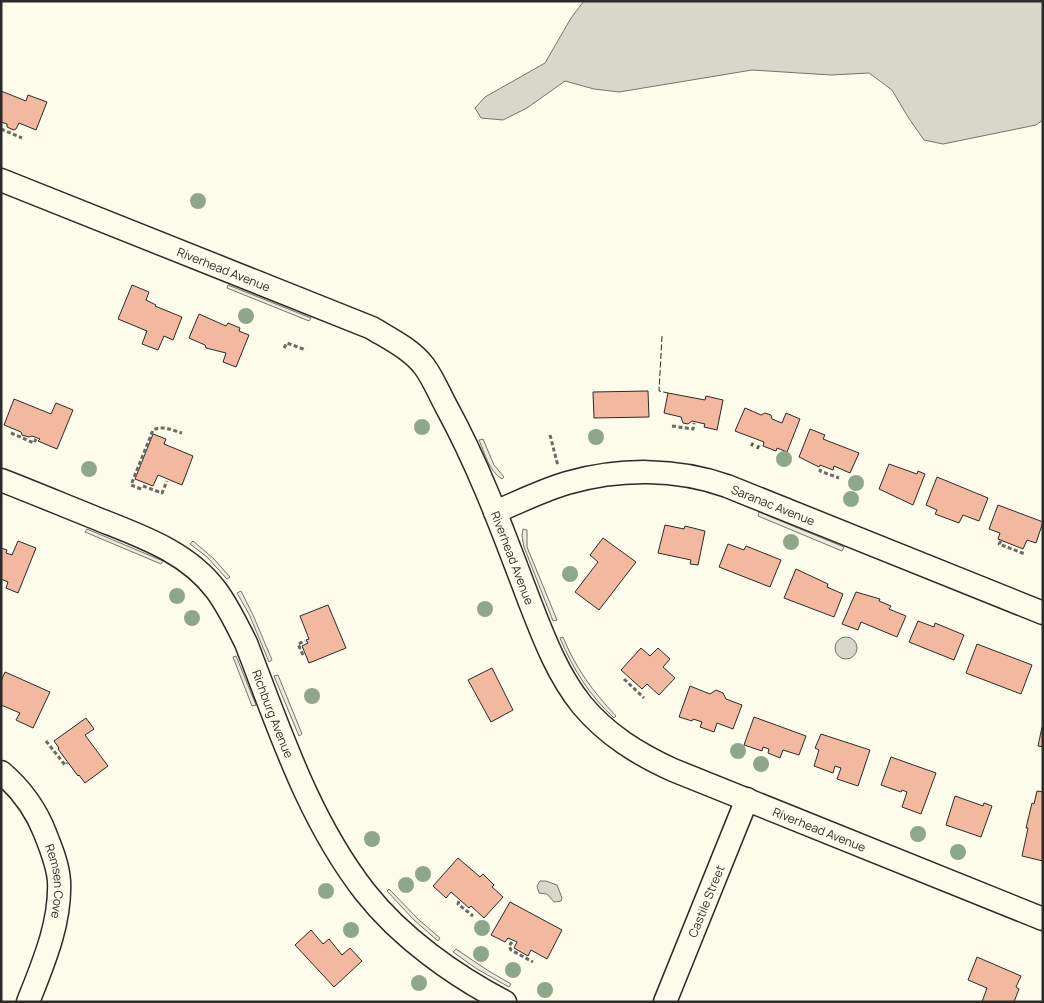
<svg xmlns="http://www.w3.org/2000/svg" width="1044" height="1003" viewBox="0 0 1044 1003" font-family="Manrope,sans-serif">
<rect width="100%" height="100%" fill="#fdfbea"/>
<g fill="#ecebdb" stroke="#74746e">
<path d="M 228,285 L 311,318 L 309,321 L 227,288 Z"/>
<path d="M 483,439 L 494,465 L 504,477 L 502,479 C 489,471 485,454 479,440 Z"/>
<path d="M 759,512 L 844,547 L 842,551 L 758,516 Z"/>
<path d="M 87,529 L 163,561 L 161,564 L 85,532 Z"/>
<path d="M 523,529 L 527,530 L 527,547 L 557,620 L 553,621 L 524,547 L 522,536 Z"/>
<path d="M 193,541 L 213,558 L 230,577 L 227,579 L 207,557 L 190,544 Z"/>
<path d="M 241,591 L 253,615 L 272,660 L 269,662 L 249,614 L 237,593 Z"/>
<path d="M 563,637 C 575,667 593,692 616,716 L 614,718 C 589,695 573,669 560,638 Z"/>
<path d="M 236,656 L 256,705 L 252,706 L 233,657 Z"/>
<path d="M 278,675 L 302,734 L 299,736 L 274,676 Z"/>
<path d="M 389,889 L 418,919 L 440,938 L 438,941 L 414,920 L 387,891 Z"/>
<path d="M 456,949 L 487,970 L 511,984 L 509,987 L 477,969 L 453,952 Z"/>
</g>
<g fill="#d8d7c9" stroke="#74746e">
<path d="M 584,1 L 1043,1 L 1043,120 L 1036,125 L 943,144 L 924,140 L 908,117 L 892,90 L 869,73 L 831,75 L 752,70 L 619,92 L 594,89 L 565,81 L 527,108 L 503,120 L 481,118 L 475,108 L 485,97 L 545,63 L 571,18 Z"/>
<circle cx="846" cy="648" r="11"/>
<path d="M 540,881 L 546,881 L 557,885 L 562,898 L 561,901 L 554,902 L 547,894 L 539,893 L 537,886 Z"/>
</g>
<g fill="#f2b8a0" stroke="#2b2b2b">
<path d="M 1,91 L 26,101 L 28,95 L 47,102 L 36,130 L 19,123 L 16,129 L 14,130 L 7,127 L 7,124 L 1,122 Z"/>
<path d="M 132,285 L 149,292 L 146,300 L 156,305 L 155,306 L 182,317 L 173,340 L 164,336 L 158,350 L 142,344 L 147,331 L 118,319 Z"/>
<path d="M 199,314 L 226,326 L 228,323 L 240,328 L 239,331 L 249,335 L 236,367 L 223,362 L 226,353 L 206,348 L 205,345 L 189,338 Z"/>
<path d="M 648,391 L 649,417 L 594,418 L 593,392 Z"/>
<path d="M 668,393 L 705,400 L 706,396 L 723,400 L 717,430 L 704,427 L 705,424 L 692,421 L 688,424 L 683,423 L 681,417 L 664,413 Z"/>
<path d="M 14,399 L 51,414 L 56,403 L 73,410 L 57,449 L 38,441 L 40,439 L 32,436 L 29,437 L 22,435 L 21,432 L 4,425 Z"/>
<path d="M 745,408 L 761,415 L 765,413 L 771,415 L 772,419 L 782,423 L 786,413 L 800,419 L 787,452 L 777,448 L 776,451 L 763,446 L 764,442 L 735,431 Z"/>
<path d="M 810,429 L 825,435 L 823,439 L 859,453 L 850,473 L 834,466 L 833,470 L 820,465 L 819,467 L 799,457 Z"/>
<path d="M 153,434 L 166,439 L 164,444 L 193,456 L 182,485 L 158,475 L 153,486 L 135,479 Z"/>
<path d="M 889,464 L 917,474 L 918,471 L 925,474 L 913,505 L 879,489 Z"/>
<path d="M 937,477 L 988,498 L 979,521 L 963,515 L 959,523 L 935,514 L 937,510 L 926,505 Z"/>
<path d="M 998,505 L 1043,522 L 1036,543 L 1027,540 L 1023,549 L 998,539 L 1000,533 L 989,529 Z"/>
<path d="M 665,525 L 684,529 L 685,526 L 705,531 L 698,565 L 690,564 L 691,560 L 658,553 Z"/>
<path d="M 603,538 L 636,562 L 599,610 L 575,592 L 598,562 L 590,555 Z"/>
<path d="M 18,541 L 36,548 L 18,593 L 6,588 L 8,582 L 1,579 L 1,548 L 7,550 L 6,553 L 12,555 Z"/>
<path d="M 728,544 L 744,550 L 746,546 L 781,560 L 770,587 L 719,567 Z"/>
<path d="M 796,569 L 828,584 L 827,587 L 843,594 L 834,617 L 784,598 Z"/>
<path d="M 856,592 L 880,599 L 879,601 L 891,606 L 889,609 L 906,616 L 897,637 L 861,622 L 858,630 L 842,624 Z"/>
<path d="M 328,605 L 346,648 L 309,663 L 302,646 L 308,643 L 306,640 L 309,639 L 300,616 Z"/>
<path d="M 918,621 L 934,627 L 935,623 L 964,635 L 954,660 L 909,642 Z"/>
<path d="M 977,644 L 1032,665 L 1021,694 L 966,673 Z"/>
<path d="M 641,648 L 650,656 L 658,648 L 670,659 L 663,667 L 675,678 L 659,695 L 647,684 L 642,689 L 621,670 Z"/>
<path d="M 492,668 L 513,710 L 491,722 L 468,680 Z"/>
<path d="M 5,672 L 50,692 L 33,728 L 16,720 L 20,713 L 1,705 L 1,681 Z"/>
<path d="M 690,686 L 710,694 L 716,690 L 723,693 L 726,699 L 742,705 L 733,729 L 717,723 L 714,732 L 700,727 L 702,722 L 693,719 L 692,721 L 679,717 Z"/>
<path d="M 754,717 L 806,736 L 799,755 L 783,750 L 780,758 L 768,753 L 769,749 L 763,747 L 762,751 L 744,745 Z"/>
<path d="M 86,718 L 94,729 L 85,735 L 108,766 L 85,783 L 79,775 L 78,776 L 58,749 L 59,748 L 54,741 Z"/>
<path d="M 1042,727 L 1043,727 L 1043,747 L 1038,746 Z"/>
<path d="M 821,734 L 870,750 L 858,786 L 837,779 L 841,768 L 835,766 L 833,773 L 814,766 L 819,750 L 815,748 Z"/>
<path d="M 891,757 L 936,773 L 921,814 L 902,807 L 907,792 L 902,790 L 901,792 L 881,785 Z"/>
<path d="M 1037,791 L 1043,792 L 1043,861 L 1022,856 L 1028,828 L 1026,828 L 1032,803 L 1034,804 Z"/>
<path d="M 955,796 L 983,806 L 984,803 L 992,806 L 981,837 L 946,825 Z"/>
<path d="M 458,858 L 480,877 L 483,874 L 494,885 L 492,887 L 503,897 L 484,918 L 471,906 L 469,908 L 451,892 L 446,898 L 433,886 Z"/>
<path d="M 510,902 L 562,930 L 547,959 L 531,950 L 528,956 L 514,948 L 517,942 L 508,938 L 505,942 L 491,935 Z"/>
<path d="M 311,930 L 323,944 L 329,939 L 342,955 L 350,948 L 362,961 L 334,987 L 295,945 Z"/>
<path d="M 977,957 L 1021,976 L 1016,987 L 1019,989 L 1014,1002 L 982,1002 L 987,988 L 968,980 Z"/>
</g>
<g fill="none" stroke-linecap="round" stroke-linejoin="round">
<defs>
<g id="minor">
<path id="s1" d="M 1,180 L 372,328 C 390,339 411,349 424,366 C 433,378 439,393 446,406 C 480,468 504,534 529,600 C 543,636 557,674 582,705 C 607,735 638,754 673,770 L 1043,919"/>
<path id="s2" d="M 1,480 C 32,492 63,505 93,517 C 137,535 186,550 216,590 C 228,606 237,625 246,643 C 279,728 308,819 365,892 C 401,938 455,976 505,1002"/>
<path id="s3" d="M 495,512 C 519,502 543,490 567,483 C 620,468 676,468 727,486 L 1043,613"/>
<path id="s4" d="M 1,772 C 21,789 36,810 45,833 C 51,848 58,865 59,881 C 61,923 43,964 28,1002"/>
<path id="s5" d="M 665,1002 L 747,799"/>
</g>
</defs>
<use href="#minor" stroke="#2b2b2b" stroke-width="25"/>
<g stroke="#6a6964" stroke-width="3" stroke-dasharray="4 2.5" stroke-linecap="butt">
<path d="M 1,129 L 22,138"/>
<path d="M 284,348 L 287,343 L 306,350"/>
<path d="M 672,426 L 693,429 L 694,423"/>
<path d="M 11,433 L 34,443 L 36,439"/>
<path d="M 550,435 L 558,466"/>
<path d="M 821,469 L 820,471 L 839,478"/>
<path d="M 143,486 L 162,493 L 167,481"/>
<path d="M 141,489 L 131,485 L 153,430 C 163,425 172,430 182,433"/>
<path d="M 1001,541 L 999,544 L 1025,554"/>
<path d="M 303,655 L 298,644 L 305,641"/>
<path d="M 624,679 L 644,698"/>
<path d="M 46,741 L 65,765 L 67,763"/>
<path d="M 459,901 L 458,904 L 473,916"/>
<path d="M 512,942 L 509,946 L 511,950 L 533,962"/>
</g>
<use href="#minor" stroke="#fdfbea" stroke-width="22"/>
<path stroke="#34623c" stroke-width="4" stroke-dasharray="2.5 4" stroke-linecap="butt" d="M 751,444 L 762,449"/>
<path stroke="#2b2b2b" stroke-width="1" stroke-dasharray="6 2.5" stroke-linecap="butt" d="M 662,336 L 659,391 L 668,393"/>
</g>
<g fill="#8ea78a">
<circle cx="198" cy="201" r="8"/>
<circle cx="246" cy="316" r="8"/>
<circle cx="422" cy="427" r="8"/>
<circle cx="596" cy="437" r="8"/>
<circle cx="784" cy="459" r="8"/>
<circle cx="89" cy="469" r="8"/>
<circle cx="856" cy="483" r="8"/>
<circle cx="851" cy="499" r="8"/>
<circle cx="791" cy="542" r="8"/>
<circle cx="570" cy="574" r="8"/>
<circle cx="177" cy="596" r="8"/>
<circle cx="485" cy="609" r="8"/>
<circle cx="192" cy="618" r="8"/>
<circle cx="312" cy="696" r="8"/>
<circle cx="738" cy="751" r="8"/>
<circle cx="761" cy="764" r="8"/>
<circle cx="918" cy="834" r="8"/>
<circle cx="372" cy="839" r="8"/>
<circle cx="958" cy="852" r="8"/>
<circle cx="423" cy="874" r="8"/>
<circle cx="406" cy="885" r="8"/>
<circle cx="326" cy="891" r="8"/>
<circle cx="482" cy="928" r="8"/>
<circle cx="351" cy="930" r="8"/>
<circle cx="481" cy="954" r="8"/>
<circle cx="513" cy="970" r="8"/>
<circle cx="419" cy="983" r="8"/>
<circle cx="545" cy="990" r="8"/>
</g>
<g text-anchor="middle" dominant-baseline="central" stroke-width="4" stroke-linejoin="round" paint-order="stroke">
<g font-size="12" fill="#2b2b2b" stroke="#fdfbea">
<text stroke="none"><textPath href="#s1" startOffset="240">Riverhead Avenue</textPath></text>
<text stroke="none"><textPath href="#s3" startOffset="290">Saranac Avenue</textPath></text>
<text stroke="none"><textPath href="#s1" startOffset="676">Riverhead Avenue</textPath></text>
<text stroke="none"><textPath href="#s2" startOffset="381">Richburg Avenue</textPath></text>
<text stroke="none"><textPath href="#s1" startOffset="1110">Riverhead Avenue</textPath></text>
<text stroke="none"><textPath href="#s4" startOffset="126">Remsen Cove</textPath></text>
<text stroke="none"><textPath href="#s5" startOffset="109">Castile Street</textPath></text>
</g>
</g>
<rect width="1044" height="1003" fill="none" stroke="#2b2b2b" stroke-width="5"/>
</svg>
